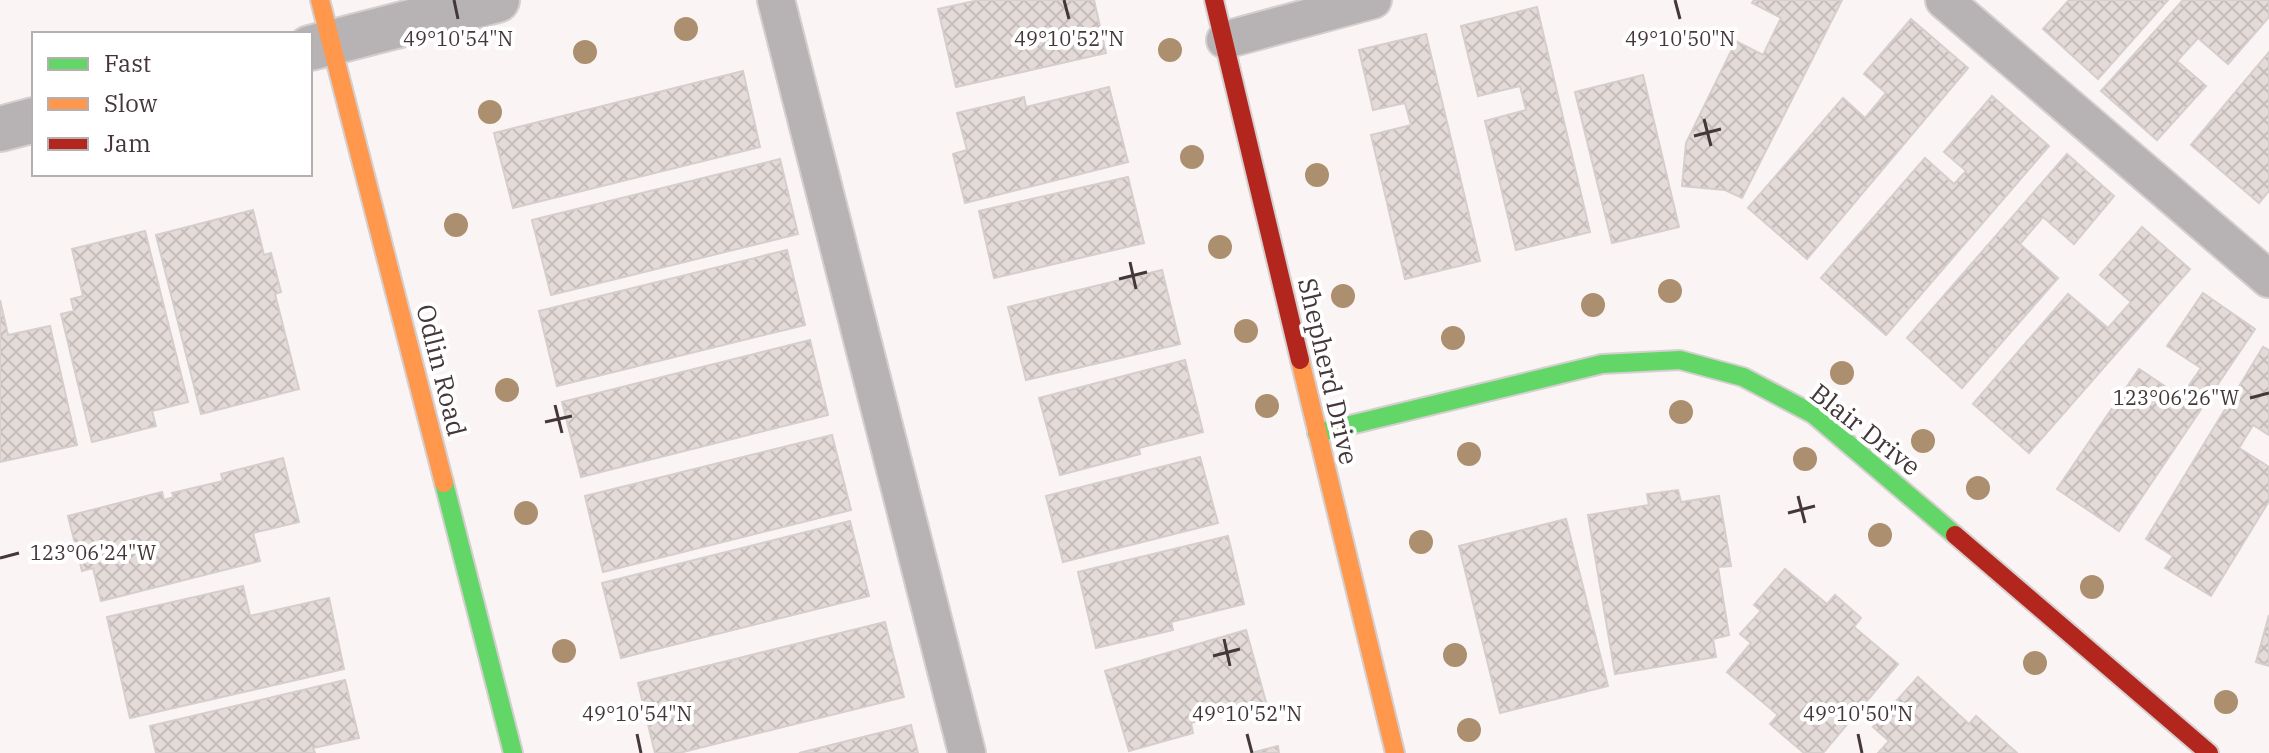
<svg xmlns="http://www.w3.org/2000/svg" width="2269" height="753" viewBox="0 0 2269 753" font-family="'IBM Plex Serif',serif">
<defs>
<pattern id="building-cross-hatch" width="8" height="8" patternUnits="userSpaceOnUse" patternTransform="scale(2)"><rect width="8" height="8" fill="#e4dbd9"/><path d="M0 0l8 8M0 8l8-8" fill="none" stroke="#c5bdbb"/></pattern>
</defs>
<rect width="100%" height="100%" fill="#faf4f4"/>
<g fill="url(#building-cross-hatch)" stroke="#d6cecc" stroke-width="2">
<path d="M 979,0 L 1094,0 L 1106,53 L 956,87 L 938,9 Z"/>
<path d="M 1754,0 L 1842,0 L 1742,198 L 1725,190 L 1682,186 L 1686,143 L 1736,41 L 1763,55 L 1781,18 L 1752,3 Z"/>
<path d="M 2069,0 L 2168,0 L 2098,79 L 2043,29 Z"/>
<path d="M 2183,0 L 2269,0 L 2269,17 L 2228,64 L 2198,38 L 2177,61 L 2206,86 L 2157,140 L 2101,91 Z"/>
<path d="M 1537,7 L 1590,232 L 1516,250 L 1485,121 L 1526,110 L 1520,86 L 1478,96 L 1461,26 Z"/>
<path d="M 1911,19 L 1968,68 L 1807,259 L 1748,208 L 1843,98 L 1865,118 L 1886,93 L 1864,74 Z"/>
<path d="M 1426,34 L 1480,261 L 1405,279 L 1371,135 L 1411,125 L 1405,103 L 1373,110 L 1359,50 Z"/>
<path d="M 2269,52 L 2269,191 L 2259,203 L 2191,145 Z"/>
<path d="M 743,71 L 760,147 L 513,208 L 494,133 Z"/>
<path d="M 1643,75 L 1679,227 L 1612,243 L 1575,92 Z"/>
<path d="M 1109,87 L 1128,162 L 965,203 L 953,154 L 967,150 L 957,113 L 1024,97 L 1026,107 Z"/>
<path d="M 1992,96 L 2049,146 L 1886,335 L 1821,278 L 1925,158 L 1954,184 L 1966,171 L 1944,152 Z"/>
<path d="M 2067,154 L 2114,196 L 2074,244 L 2043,217 L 2020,244 L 2058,278 L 1962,388 L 1907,338 Z"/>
<path d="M 780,159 L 798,234 L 551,295 L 532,220 Z"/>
<path d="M 1128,177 L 1144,243 L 994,278 L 979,211 Z"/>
<path d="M 253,210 L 264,255 L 271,253 L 281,292 L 275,294 L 299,389 L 201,414 L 156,235 Z"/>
<path d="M 2142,227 L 2190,269 L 2029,453 L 1973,404 L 2068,294 L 2108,328 L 2131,302 L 2100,275 Z"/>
<path d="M 145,231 L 188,402 L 152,411 L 156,426 L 92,442 L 61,314 L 74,311 L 71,299 L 83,296 L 72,249 Z"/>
<path d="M 787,250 L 805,325 L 557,386 L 539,311 Z"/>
<path d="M 1162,270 L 1180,344 L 1026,380 L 1008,307 Z"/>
<path d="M 2203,293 L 2255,329 L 2119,531 L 2057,489 L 2139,369 L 2181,397 L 2201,368 L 2167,346 Z"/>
<path d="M 0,300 L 8,335 L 50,326 L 77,445 L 0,462 Z"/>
<path d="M 810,340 L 828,415 L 581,477 L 562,402 Z"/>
<path d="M 2263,347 L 2269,350 L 2269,435 L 2253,425 L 2239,448 L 2269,467 L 2269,501 L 2211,596 L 2165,568 L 2173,556 L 2146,539 Z"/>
<path d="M 1185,360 L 1203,432 L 1139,448 L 1140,454 L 1060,475 L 1039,398 Z"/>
<path d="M 832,435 L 851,510 L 603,572 L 585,496 Z"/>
<path d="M 1200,457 L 1218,523 L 1063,562 L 1046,496 Z"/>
<path d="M 283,458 L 299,522 L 253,533 L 260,561 L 101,601 L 93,568 L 82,571 L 68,516 L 162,492 L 164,500 L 174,497 L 172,493 L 223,481 L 221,474 Z"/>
<path d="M 1678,490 L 1681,502 L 1719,496 L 1731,566 L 1718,567 L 1729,635 L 1713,639 L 1716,657 L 1615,674 L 1588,515 L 1649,505 L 1647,494 Z"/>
<path d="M 1566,519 L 1608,686 L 1500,713 L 1459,546 Z"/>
<path d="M 850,521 L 869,596 L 621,658 L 602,583 Z"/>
<path d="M 1228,536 L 1244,604 L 1171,622 L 1173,630 L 1096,648 L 1078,572 Z"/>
<path d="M 1785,569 L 1827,604 L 1835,595 L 1861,618 L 1854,627 L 1898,664 L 1823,753 L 1804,753 L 1770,724 L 1778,715 L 1727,672 L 1751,643 L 1740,634 L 1761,611 L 1754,605 Z"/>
<path d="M 243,586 L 250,616 L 329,598 L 344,669 L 130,718 L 107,617 Z"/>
<path d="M 2269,615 L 2269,666 L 2256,662 Z"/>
<path d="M 885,622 L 904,697 L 679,753 L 655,753 L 638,683 Z"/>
<path d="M 1246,630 L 1266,702 L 1191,723 L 1193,733 L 1129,751 L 1105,671 Z"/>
<path d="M 1918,677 L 1969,724 L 1976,716 L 2017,753 L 1878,753 L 1889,741 L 1873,727 Z"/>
<path d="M 345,680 L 359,738 L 313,748 L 315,753 L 156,753 L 150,726 Z"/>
<path d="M 911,725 L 918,753 L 799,753 Z"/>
<path d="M 1278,746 L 1279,753 L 1251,753 Z"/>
</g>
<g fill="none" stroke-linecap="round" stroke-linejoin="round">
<defs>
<g id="lane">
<path d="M 776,0 L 967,753"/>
<path d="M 1944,0 L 2269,279"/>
<path d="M 1225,40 L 1373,0"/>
</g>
<g id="street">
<path d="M 310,48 L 497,0"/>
<path d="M 0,129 L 34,120"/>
</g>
<g id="fast">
<path d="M 1317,433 L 1602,364 L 1680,360 L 1743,377 L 1813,414 L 1955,535"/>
<path d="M 444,483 L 513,753"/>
</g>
<g id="slow">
<path d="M 320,0 L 444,483"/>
<path d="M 1300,360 L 1395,753"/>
</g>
<g id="jam">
<path d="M 1214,0 L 1300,360"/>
<path d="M 1955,535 L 2209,753"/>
</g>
</defs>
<use href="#lane" stroke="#d5cfcf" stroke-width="40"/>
<use href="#street" stroke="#d5cfcf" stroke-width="48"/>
<use href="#fast" stroke="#d5cfcf" stroke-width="22"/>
<use href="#slow" stroke="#d5cfcf" stroke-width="22"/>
<use href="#jam" stroke="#d5cfcf" stroke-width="22"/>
<use href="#lane" stroke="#b7b3b4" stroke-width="36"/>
<use href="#street" stroke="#b7b3b4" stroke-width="44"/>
<use href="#fast" stroke="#63d668" stroke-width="18"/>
<use href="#slow" stroke="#ff974d" stroke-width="18"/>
<use href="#jam" stroke="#b3261e" stroke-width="18"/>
</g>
<g fill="#ac8f6e">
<circle cx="686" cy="29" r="12"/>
<circle cx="1170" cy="50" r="12"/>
<circle cx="585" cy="52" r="12"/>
<circle cx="490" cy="112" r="12"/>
<circle cx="1192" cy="157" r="12"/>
<circle cx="1317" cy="175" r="12"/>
<circle cx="456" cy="225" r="12"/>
<circle cx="1220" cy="247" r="12"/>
<circle cx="1670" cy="291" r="12"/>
<circle cx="1343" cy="296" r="12"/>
<circle cx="1593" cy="305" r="12"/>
<circle cx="1246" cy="331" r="12"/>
<circle cx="1453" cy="338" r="12"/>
<circle cx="1842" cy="373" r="12"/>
<circle cx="507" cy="390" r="12"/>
<circle cx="1267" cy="406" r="12"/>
<circle cx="1681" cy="412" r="12"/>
<circle cx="1923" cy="441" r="12"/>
<circle cx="1469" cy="454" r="12"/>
<circle cx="1805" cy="459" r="12"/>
<circle cx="1978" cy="488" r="12"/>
<circle cx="526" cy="513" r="12"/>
<circle cx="1880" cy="535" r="12"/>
<circle cx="1421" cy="542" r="12"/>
<circle cx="2092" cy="587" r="12"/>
<circle cx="564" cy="651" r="12"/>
<circle cx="1455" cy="655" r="12"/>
<circle cx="2035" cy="663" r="12"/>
<circle cx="2226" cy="702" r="12"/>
<circle cx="1469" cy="730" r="12"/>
</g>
<path fill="none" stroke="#443639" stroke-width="3" d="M 454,0 L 458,19M 1064,0 L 1069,19M 1675,0 L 1680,19M 1704,119 L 1711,146M 1694,136 L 1721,129M 1130,262 L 1136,289M 1119,279 L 1147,272M 2250,398 L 2269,393M 555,405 L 562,433M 545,422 L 572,416M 1798,496 L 1805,523M 1788,513 L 1815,506M 0,558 L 19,553M 1224,639 L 1230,666M 1213,656 L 1240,649M 637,734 L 641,753M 1247,734 L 1252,753M 1858,734 L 1862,753"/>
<g text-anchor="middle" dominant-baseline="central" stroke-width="8" stroke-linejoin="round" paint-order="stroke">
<g font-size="26" fill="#443639" stroke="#fff">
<text transform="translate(442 370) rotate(76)">Odlin Road</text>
<text transform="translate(1329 371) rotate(77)">Shepherd Drive</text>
<text transform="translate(1866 429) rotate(38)">Blair Drive</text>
</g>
</g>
<g font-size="20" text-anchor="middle" fill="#443639" stroke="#fff" stroke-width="8" stroke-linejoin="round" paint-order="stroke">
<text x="458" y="46">49°10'54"N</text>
<text x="1069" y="46">49°10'52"N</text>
<text x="1680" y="46">49°10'50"N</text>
<text x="2176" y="405">123°06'26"W</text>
<text x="93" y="560">123°06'24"W</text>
<text x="637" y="721">49°10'54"N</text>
<text x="1247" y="721">49°10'52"N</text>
<text x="1858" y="721">49°10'50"N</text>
</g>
<rect x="32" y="32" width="280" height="144" fill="#ffffff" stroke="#b4afb0" stroke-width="2"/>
<rect x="48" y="58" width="40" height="12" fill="#63d668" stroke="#b4afb0" stroke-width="2"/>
<text x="104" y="72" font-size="24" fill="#443639">Fast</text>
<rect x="48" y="98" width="40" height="12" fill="#ff974d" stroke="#b4afb0" stroke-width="2"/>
<text x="104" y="112" font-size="24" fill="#443639">Slow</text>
<rect x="48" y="138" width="40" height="12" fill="#b3261e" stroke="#b4afb0" stroke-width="2"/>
<text x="104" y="152" font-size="24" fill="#443639">Jam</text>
</svg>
